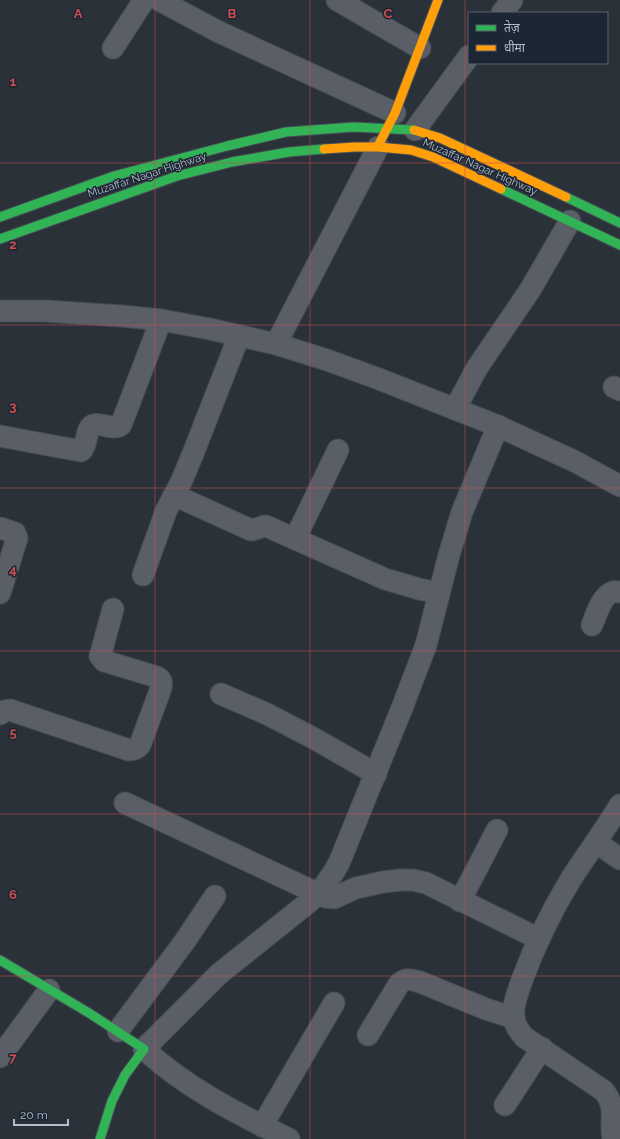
<svg xmlns="http://www.w3.org/2000/svg" width="620" height="1139" viewBox="0 0 620 1139" font-family="Raleway,'Noto Sans Devanagari',sans-serif">
<rect width="100%" height="100%" fill="#2a3139"/>
<g fill="none" stroke-linecap="round" stroke-linejoin="round">
<defs>
<g id="street">
<path d="M 159,0 L 219,32 L 395,113"/>
<path d="M 337,0 L 420,48"/>
<path d="M 502,13 L 512,0"/>
<path d="M 113,48 L 144,0"/>
<path d="M 415,130 L 469,56"/>
<path d="M 0,311 L 45,311 L 122,316 L 161,320 L 210,329 L 276,344 L 327,360 L 379,379 L 498,426 L 576,462 L 620,486"/>
<path d="M 276,344 L 378,147"/>
<path d="M 614,387 L 620,390"/>
<path d="M 455,409 L 477,368 L 530,290 L 570,221"/>
<path d="M 0,436 L 81,451 C 88,445 85,429 93,425 C 102,422 112,431 121,425 L 161,320"/>
<path d="M 174,495 L 251,530 C 257,530 260,526 266,526 L 385,579 L 419,589 L 439,593"/>
<path d="M 0,528 L 15,533 L 17,538 L 0,593"/>
<path d="M 295,539 L 338,450"/>
<path d="M 143,575 L 166,511 L 182,480 L 194,451 L 239,336"/>
<path d="M 592,625 C 596,615 602,595 613,592 C 615,591 618,592 620,592"/>
<path d="M 221,694 L 267,714 L 315,739 L 376,774"/>
<path d="M 0,714 L 4,711 L 10,710 L 129,750 C 134,750 136,749 140,745 L 161,688 C 162,682 162,680 157,677 L 104,661 L 100,656 L 101,653 L 113,609"/>
<path d="M 125,803 L 325,897 L 334,898 L 356,888 L 383,882 L 400,880 L 413,880 L 426,883 L 539,939"/>
<path d="M 596,842 L 620,859"/>
<path d="M 460,901 L 497,830"/>
<path d="M 118,1031 L 185,941 L 215,896"/>
<path d="M 368,1035 L 399,984 C 407,977 411,980 420,982 L 486,1009 L 514,1018"/>
<path d="M 0,1057 L 49,990"/>
<path d="M 505,1105 L 542,1048"/>
<path d="M 262,1126 L 334,1003"/>
<path d="M 289,1139 C 238,1114 186,1088 144,1049 L 219,974 L 309,902 C 323,889 330,879 339,863 L 402,708 L 426,645 L 449,555 L 462,512 L 498,426"/>
<path d="M 613,1139 C 609,1119 618,1110 604,1091 L 524,1037 C 519,1031 515,1026 514,1018 C 512,1006 518,992 522,980 C 535,945 552,910 571,879 C 587,854 605,830 620,805"/>
</g>
<g id="fast">
<path d="M 501,189 L 620,245"/>
<path d="M 566,197 L 620,223"/>
<path d="M 0,217 L 114,176 L 227,146 L 286,132 L 354,127 L 414,130"/>
<path d="M 0,239 L 177,176 L 232,162 L 289,152 L 324,149"/>
<path d="M 0,960 L 89,1013 L 144,1049 L 125,1075 L 112,1101 L 100,1139"/>
</g>
<g id="slow">
<path d="M 414,130 L 440,138 L 566,197"/>
<path d="M 379,144 L 395,113 L 438,0"/>
<path d="M 324,149 L 355,147 L 378,147 L 411,150 L 433,157 L 501,189"/>
</g>
</defs>
<use href="#street" stroke="#484d54" stroke-width="23"/>
<use href="#fast" stroke="#484d54" stroke-width="11"/>
<use href="#slow" stroke="#484d54" stroke-width="11"/>
<use href="#street" stroke="#5a5f67" stroke-width="21"/>
<use href="#fast" stroke="#30b455" stroke-width="9"/>
<use href="#slow" stroke="#ff9f0a" stroke-width="9"/>
</g>
<path fill="none" stroke="#ce4d50" stroke-width="1" stroke-opacity="0.55" d="M 155,0 L 155,1139M 310,0 L 310,1139M 465,0 L 465,1139M 0,163 L 620,163M 0,325 L 620,325M 0,488 L 620,488M 0,651 L 620,651M 0,814 L 620,814M 0,976 L 620,976"/>
<g text-anchor="middle" dominant-baseline="central" stroke-width="3" stroke-linejoin="round" paint-order="stroke">
<g font-size="11" fill="#b5bdca" stroke="#1d2734">
<text transform="translate(480 167) rotate(24)">Muzaffar Nagar Highway</text>
<text transform="translate(147 175) rotate(-18)">Muzaffar Nagar Highway</text>
</g>
</g>
<g font-size="13" text-anchor="middle" font-weight="bold" fill="#ce4d50" stroke="#1d2734" stroke-width="3" stroke-linejoin="round" paint-order="stroke">
<text x="78" y="18">A</text>
<text x="232" y="18">B</text>
<text x="388" y="18">C</text>
<text x="13" y="86">1</text>
<text x="13" y="249">2</text>
<text x="13" y="411">3</text>
<text x="13" y="574">4</text>
<text x="13" y="737">5</text>
<text x="13" y="899">6</text>
<text x="13" y="1062">7</text>
</g>
<rect x="468" y="12" width="140" height="52" fill="#1d2734" stroke="#5a6370"/>
<rect x="476" y="25" width="20" height="6" fill="#30b455" stroke="#5a6370"/>
<text x="504" y="32" font-size="12" fill="#b5bdca">तेज़</text>
<rect x="476" y="45" width="20" height="6" fill="#ff9f0a" stroke="#5a6370"/>
<text x="504" y="52" font-size="12" fill="#b5bdca">धीमा</text>
<path d="M14 1119v6h54v-6" fill="none" stroke="#b5bdca" stroke-width="2"/>
<text x="20" y="1119" font-size="12" fill="#b5bdca" stroke="#1d2734" stroke-width="3" paint-order="stroke">20 m</text>
</svg>
